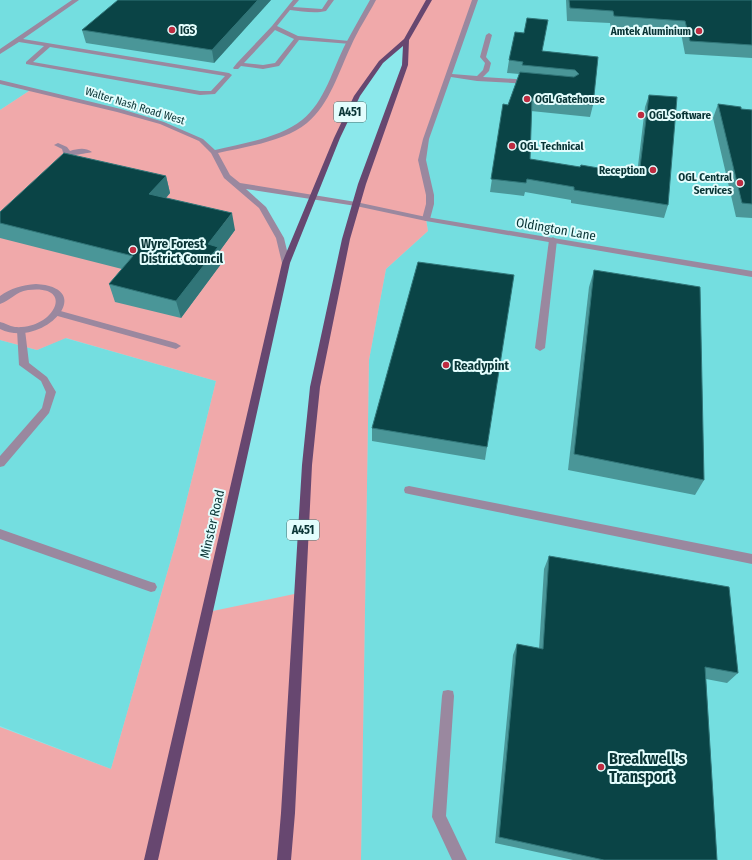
<svg xmlns="http://www.w3.org/2000/svg" width="752" height="860" viewBox="0 0 752 860" font-family="'Fira Sans Condensed',sans-serif">
<rect width="100%" height="100%" fill="#8be8eb"/>
<g fill="#74dee0">
<path d="M 0,0 L 373,0 L 314,112 L 286,133 L 214,152 L 32,89 L 0,110 Z"/>
<path d="M 475,0 L 752,0 L 752,860 L 361,860 L 369,360 L 386,269 L 428,231 L 426,219 L 426,140 Z"/>
<path d="M 65,338 L 216,381 L 178,535 L 111,769 L 0,726 L 0,340 L 37,350 Z"/>
</g>
<path fill="#f0a9aa" fill-rule="evenodd" d="M 373,0 L 475,0 L 426,140 L 422,160 L 430,195 L 426,219 L 428,231 L 386,269 L 369,360 L 361,860 L 0,860 L 0,727 L 111,769 L 178,535 L 216,381 L 66,338 L 37,350 L 0,340 L 0,110 L 32,89 L 162,123 L 201,140 L 214,152 L 286,133 L 314,112 ZM 406,41 L 405,65 L 346,239 L 310,426 L 299,593 L 208,612 L 286,263 L 274,225 L 262,207 L 238,186 L 313,197 L 357,96 L 381,62 Z"/>
<g fill="none" stroke-linecap="round" stroke-linejoin="round">
<g fill="#9a889f" fill-rule="evenodd">
<path d="M 72,0 L 79,0 L 23,39 L 229,73 L 232,75 L 215,94 L 200,95 L 26,64 L 26,62 L 44,46 L 19,42 L 0,54 L 0,49 ZM 50,47 L 225,76 L 211,91 L 200,91 L 33,62 Z"/>
<path d="M 293,0 L 299,0 L 293,7 L 322,9 L 328,0 L 334,0 L 326,11 C 314,14 302,11 290,10 L 277,26 L 298,36 L 349,41 L 351,42 L 351,44 L 299,40 L 279,66 L 263,69 L 241,66 L 238,69 L 234,69 L 233,68 L 237,63 L 272,26 ZM 275,30 L 294,39 L 275,63 L 263,65 L 244,63 Z"/>
<path d="M 472,0 L 478,0 L 452,74 L 477,76 L 483,70 L 485,63 L 480,57 L 486,35 L 489,33 L 492,35 L 486,57 L 491,63 L 489,71 L 483,77 L 530,80 L 533,82 L 530,84 L 477,81 L 451,77 L 429,139 L 426,160 L 434,195 L 434,204 L 430,219 L 426,221 L 422,219 L 426,204 L 426,195 L 418,160 L 423,139 Z"/>
<path d="M 58,143 L 67,147 L 70,151 C 77,149 85,147 92,152 C 90,153 68,156 64,156 L 62,149 L 54,145 Z"/>
<path d="M 553,237 L 557,240 L 545,348 L 540,351 L 535,348 L 549,240 Z"/>
<path d="M 57,310 L 176,343 L 181,346 L 176,349 L 54,315 L 53,313 Z"/>
<path d="M 21,327 L 25,330 L 29,363 L 47,377 L 56,392 L 49,413 L 4,466 L 0,467 L 0,456 L 42,408 L 46,392 L 41,381 L 19,365 L 17,330 Z"/>
<path d="M 409,486 L 752,554 L 752,564 L 409,494 L 405,493 L 404,490 L 405,487 Z"/>
<path d="M 0,529 L 151,582 L 155,583 L 157,587 L 155,591 L 151,592 L 0,539 Z"/>
<path d="M 448,690 L 453,691 L 454,696 L 446,816 L 467,860 L 452,860 L 432,817 L 442,696 L 443,691 Z"/>
</g>
<g fill="#9a889f" fill-rule="evenodd">
<path d="M 370,0 L 376,0 C 368,15 358,30 351,46 C 339,71 330,104 307,123 C 285,141 246,147 218,153 L 230,175 L 240,183 L 356,202 L 426,217 L 752,271 L 752,277 L 426,221 L 356,206 L 246,189 L 266,207 L 284,238 L 290,263 L 286,266 L 282,263 L 276,238 L 259,208 L 224,178 L 211,153 L 199,141 L 160,124 L 117,112 L 0,84 L 0,80 L 121,109 L 164,122 L 203,139 L 215,150 C 244,143 279,138 302,120 C 325,102 333,68 346,43 C 354,28 362,14 370,0 Z"/>
<path d="M 36,284 C 100,288 42,350 0,329 L 0,322 C 5,323 9,326 15,327 C 54,330 77,284 28,290 C 15,292 10,301 0,304 L 0,296 C 11,288 22,285 36,284 Z"/>
</g>
<path fill="#674770" fill-rule="evenodd" d="M 426,0 L 432,0 L 409,40 L 408,65 L 366,184 L 350,239 L 320,387 L 312,465 L 295,813 L 291,860 L 277,860 L 281,813 L 302,465 L 310,387 L 342,239 L 358,184 L 402,65 L 403,46 L 383,63 L 360,96 L 340,138 L 290,263 L 158,860 L 144,860 L 282,263 L 334,138 L 354,96 L 379,61 L 404,39 Z"/>
</g>
<g fill="#4a9698">
<path d="M 271,0 L 214,63 L 86,43 L 82,30 Z"/>
<path d="M 566,0 L 752,0 L 752,58 L 685,54 L 681,33 L 611,29 L 610,23 L 567,21 Z"/>
<path d="M 543,51 L 598,57 L 593,105 L 590,117 L 531,111 L 530,159 L 580,167 L 637,174 L 645,107 L 649,95 L 668,205 L 664,218 L 571,203 L 571,200 L 525,192 L 524,196 L 490,192 L 503,104 L 508,105 L 519,74 L 507,73 L 509,60 Z"/>
<path d="M 718,104 L 741,109 L 752,110 L 752,218 L 736,217 L 713,118 Z"/>
<path d="M 166,176 L 170,193 L 166,198 L 235,230 L 219,252 L 221,264 L 181,318 L 115,302 L 109,284 L 122,269 L 0,238 L 0,212 Z"/>
<path d="M 594,270 L 704,480 L 695,495 L 568,470 L 589,287 Z"/>
<path d="M 372,428 L 487,447 L 485,460 L 372,441 Z"/>
<path d="M 549,556 L 738,673 L 727,683 L 706,679 L 717,860 L 573,860 L 495,843 L 513,655 L 517,644 L 539,649 L 544,569 Z"/>
</g>
<g fill="#317578">
<path d="M 258,0 L 271,0 L 214,63 L 212,50 Z"/>
<path d="M 166,176 L 170,193 L 154,212 L 149,194 Z"/>
<path d="M 232,213 L 235,230 L 219,252 L 221,264 L 181,318 L 176,301 L 208,244 Z"/>
</g>
<g fill="#0a4446" stroke="#317578">
<path d="M 118,0 L 258,0 L 212,50 L 82,30 Z"/>
<path d="M 569,0 L 752,0 L 752,45 L 690,41 L 685,21 L 614,16 L 613,11 L 570,8 Z"/>
<path d="M 527,18 L 548,20 L 542,51 L 598,57 L 593,105 L 532,99 L 530,159 L 580,167 L 581,165 L 639,175 L 649,95 L 677,97 L 668,205 L 574,190 L 574,187 L 527,179 L 526,183 L 491,179 L 503,104 L 508,105 L 520,72 L 574,77 L 579,74 L 575,70 L 522,65 L 523,62 L 509,60 L 515,32 L 524,33 Z"/>
<path d="M 718,104 L 741,107 L 741,109 L 752,110 L 752,204 L 742,203 Z"/>
<path d="M 64,153 L 166,176 L 149,194 L 232,213 L 208,244 L 218,247 L 176,301 L 109,284 L 133,256 L 0,223 L 0,212 Z"/>
<path d="M 418,262 L 514,275 L 487,447 L 372,428 Z"/>
<path d="M 594,270 L 700,287 L 704,480 L 574,454 Z"/>
<path d="M 549,556 L 729,587 L 738,673 L 705,667 L 717,860 L 604,860 L 499,837 L 517,644 L 543,649 Z"/>
</g>
<g fill="#bd2c41" stroke="#e3fdfd" stroke-width="1.5">
<circle cx="172" cy="30" r="4"/>
<circle cx="699" cy="31" r="4"/>
<circle cx="527" cy="99" r="4"/>
<circle cx="641" cy="115" r="4"/>
<circle cx="512" cy="146" r="4"/>
<circle cx="653" cy="170" r="4"/>
<circle cx="740" cy="183" r="4"/>
<circle cx="133" cy="250" r="4"/>
<circle cx="446" cy="365" r="4"/>
<circle cx="601" cy="767" r="4"/>
</g>
<g text-anchor="middle" dominant-baseline="central" stroke-width="4" stroke-linejoin="round" paint-order="stroke">
<g font-size="11" font-weight="bold" fill="#093435" stroke="#e3fdfd" text-anchor="start">
<text x="180" y="30">IGS</text>
<text x="691" y="31" text-anchor="end">Amtek Aluminium</text>
<text x="535" y="99">OGL Gatehouse</text>
<text x="649" y="115">OGL Software</text>
<text x="520" y="146">OGL Technical</text>
<text x="645" y="170" text-anchor="end">Reception</text>
<text x="732" y="177" text-anchor="end">OGL Central<tspan x="732" dy="13">Services</tspan></text>
</g>
<g font-size="11" fill="#093435" stroke="#e3fdfd">
<text transform="translate(135 106) rotate(17)">Walter Nash Road West</text>
</g>
<g fill="#e3fdfd" stroke="#4a7071" stroke-width="1">
<rect x="334" y="102" width="32" height="20" rx="3"/>
<rect x="287" y="520" width="32" height="20" rx="3"/>
</g>
<g font-size="12" font-weight="bold" fill="#093435">
<text x="350" y="112">A451</text>
<text x="303" y="530">A451</text>
</g>
<g font-size="13" fill="#093435" stroke="#e3fdfd">
<text transform="translate(556 229) rotate(10)">Oldington Lane</text>
<text transform="translate(212 524) rotate(-77)">Minster Road</text>
</g>
<g font-size="13" font-weight="bold" fill="#093435" stroke="#e3fdfd" text-anchor="start">
<text x="141" y="243">Wyre Forest<tspan x="141" dy="15">District Council</tspan></text>
<text x="454" y="365">Readypint</text>
</g>
<g font-size="16" font-weight="bold" fill="#093435" stroke="#e3fdfd" text-anchor="start">
<text x="609" y="758">Breakwell's<tspan x="609" dy="18">Transport</tspan></text>
</g>
</g>
</svg>
